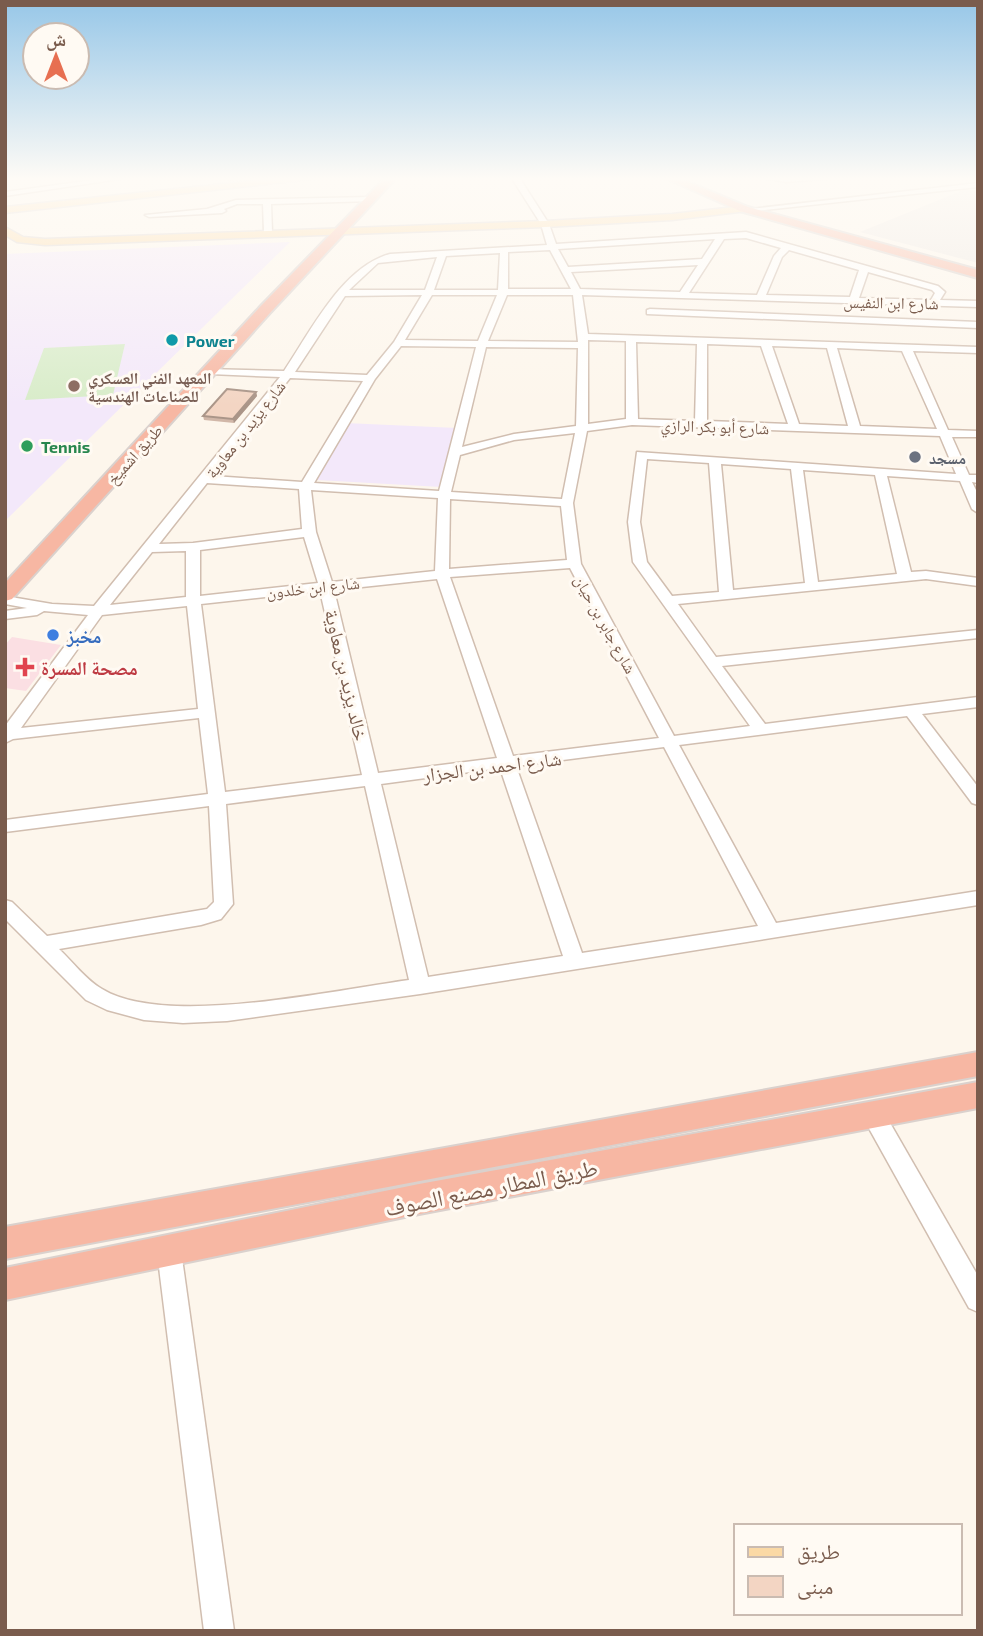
<svg xmlns="http://www.w3.org/2000/svg" width="983" height="1636" viewBox="0 0 983 1636" font-family="'Exo 2','Noto Naskh Arabic',sans-serif">
<rect width="100%" height="100%" fill="#fdf6ec"/>
<path fill="#efe9e4" d="M 966,189 L 978,192 L 978,263 L 860,232 Z"/>
<g fill="#f3e8fa">
<path d="M 290,242 L 7,519 L 5,517 L 5,254 Z"/>
<path d="M 345,423 L 457,428 L 441,487 L 317,480 Z"/>
</g>
<path fill="#fbdfe3" d="M 12,637 L 61,645 L 26,691 L 5,688 L 5,645 Z"/>
<path fill="#d8ecc9" d="M 125,344 L 113,395 L 25,400 L 44,348 Z"/>
<g fill="none" stroke-linecap="round" stroke-linejoin="round">
<defs>
<g id="minor">
<path d="M 115,177 L 133,177 L 5,196 L 5,192 Z"/>
<path d="M 226,177 L 234,177 L 229,180 Z"/>
<path d="M 511,177 L 519,177 L 549,224 L 556,244 L 746,232 L 938,286 L 945,292 L 940,300 L 978,301 L 978,307 L 582,295 L 588,334 L 978,347 L 978,353 L 913,351 L 948,430 L 978,431 L 978,437 L 952,437 L 969,475 L 978,475 L 978,483 L 972,482 L 978,494 L 978,513 L 972,509 L 960,481 L 887,476 L 911,572 L 926,571 L 978,578 L 978,586 L 926,579 L 678,604 L 716,657 L 978,630 L 978,638 L 722,666 L 765,724 L 978,697 L 978,707 L 922,714 L 978,787 L 978,805 L 972,803 L 907,716 L 679,745 L 776,923 L 978,891 L 978,905 L 420,994 L 227,1021 L 183,1023 L 144,1020 L 107,1010 L 86,1000 L 5,919 L 5,900 L 12,902 L 47,936 L 207,909 L 214,902 L 209,806 L 5,832 L 5,820 L 208,794 L 199,718 L 13,739 L 5,743 L 5,726 L 88,615 L 44,611 L 37,615 L 5,619 L 5,611 L 27,608 L 5,604 L 5,596 L 52,604 L 94,606 L 280,377 L 210,374 L 206,373 L 206,369 L 284,371 C 311,331 342,267 390,254 L 547,245 L 541,224 ZM 746,238 L 781,248 L 774,256 L 757,295 L 689,293 L 724,239 ZM 715,239 L 702,259 L 568,267 L 558,249 ZM 550,250 L 571,289 L 508,289 L 508,252 ZM 789,250 L 859,270 L 850,297 L 766,295 L 782,257 ZM 500,253 L 498,290 L 434,290 L 446,256 ZM 437,257 L 425,290 L 349,290 L 378,263 ZM 698,265 L 680,292 L 580,289 L 571,272 ZM 868,272 L 932,290 L 935,293 L 931,300 L 859,298 ZM 422,295 L 394,342 L 367,375 L 295,372 L 345,296 ZM 432,295 L 497,295 L 478,341 L 405,340 ZM 507,295 L 573,295 L 578,342 L 488,341 ZM 588,340 L 626,341 L 626,419 L 588,424 ZM 636,342 L 697,344 L 695,421 L 638,419 ZM 707,344 L 761,346 L 788,424 L 707,421 ZM 401,346 L 476,347 L 439,491 L 314,483 L 375,379 ZM 772,346 L 827,348 L 848,426 L 799,424 ZM 486,347 L 578,348 L 576,426 L 514,434 L 462,447 ZM 837,348 L 902,351 L 937,429 L 860,426 ZM 290,378 L 363,381 L 302,482 L 213,476 ZM 632,425 L 940,436 L 956,474 L 637,452 L 628,522 L 633,562 L 750,726 L 674,736 L 581,564 L 573,503 L 587,431 ZM 575,433 L 562,499 L 451,492 L 460,455 L 514,440 ZM 647,459 L 709,463 L 719,592 L 672,596 L 647,562 L 640,522 ZM 721,464 L 791,469 L 805,583 L 733,590 ZM 803,470 L 875,475 L 897,574 L 818,582 ZM 207,483 L 299,489 L 302,529 L 193,543 L 159,544 ZM 311,490 L 438,498 L 435,571 L 332,582 L 316,532 ZM 450,499 L 561,506 L 567,560 L 449,569 ZM 304,537 L 318,583 L 200,596 L 200,550 ZM 186,551 L 186,597 L 110,605 L 152,552 ZM 570,568 L 659,738 L 513,756 L 450,577 ZM 437,579 L 497,758 L 378,773 L 334,590 ZM 320,591 L 362,775 L 225,792 L 201,604 ZM 187,606 L 198,709 L 21,728 L 102,615 ZM 664,747 L 758,926 L 582,953 L 516,766 ZM 500,768 L 563,956 L 428,977 L 381,784 ZM 365,786 L 409,980 C 334,990 165,1028 102,989 C 86,980 72,961 59,949 L 201,925 L 221,919 L 233,904 L 226,804 Z"/>
<path d="M 756,177 L 850,177 L 786,182 Z"/>
<path d="M 978,183 L 978,187 L 754,211 L 750,209 Z"/>
<path d="M 370,197 L 373,201 L 271,204 L 272,232 L 268,235 L 264,232 L 263,204 L 237,204 L 224,209 L 226,211 L 222,213 L 149,217 L 145,215 L 207,209 L 236,200 Z"/>
<path d="M 650,309 L 978,322 L 978,328 L 647,314 L 647,310 Z"/>
<path d="M 874,1107 L 882,1109 L 978,1276 L 978,1312 L 969,1308 L 866,1123 L 863,1116 L 866,1109 Z"/>
<path d="M 169,1240 L 178,1243 L 181,1251 L 234,1631 L 204,1631 L 157,1251 L 160,1243 Z"/>
</g>
<g id="major">
<path d="M 289,177 L 330,177 L 5,213 L 5,207 Z"/>
<path d="M 744,206 L 747,211 L 672,220 L 545,227 L 45,245 L 17,242 L 5,235 L 5,227 L 23,237 L 45,239 L 545,221 L 672,214 Z"/>
</g>
<g id="highway">
<path d="M 386,177 L 397,177 L 269,314 L 12,599 L 5,601 L 5,583 L 259,308 Z"/>
<path d="M 663,177 L 676,177 L 748,207 L 978,270 L 978,278 L 740,211 Z"/>
<path d="M 978,1052 L 978,1076 L 5,1259 L 5,1227 Z"/>
<path d="M 978,1082 L 978,1108 L 419,1214 L 5,1300 L 5,1268 L 419,1184 Z"/>
</g>
</defs>
<use href="#minor" stroke="#d1beb0" stroke-width="3"/>
<use href="#major" stroke="#dad1cd" stroke-width="3"/>
<use href="#highway" stroke="#dad1cd" stroke-width="4"/>
<use href="#minor" fill="#fff" fill-rule="evenodd"/>
<use href="#major" fill="#fbd9a5" fill-rule="evenodd"/>
<use href="#highway" fill="#f7b7a3" fill-rule="evenodd"/>
</g>
<path fill="#d1b7a8" d="M 256,392 L 257,396 L 234,423 L 204,420 L 203,416 Z"/>
<path fill="#aa9588" d="M 256,392 L 257,396 L 234,423 L 233,419 Z"/>
<path fill="#f3d5c3" stroke="#aa9588" stroke-width="2" d="M 227,389 L 256,392 L 233,419 L 203,416 Z"/>
<linearGradient id="sky" x2="0" y2="1"><stop stop-color="#97c7e8"/><stop offset="0.44" stop-color="#fefbf6"/><stop offset="1" stop-color="#fefbf6" stop-opacity="0"/></linearGradient>
<rect width="983" height="406" fill="url(#sky)"/>
<circle fill="#0f9aa8" stroke="#fffaf3" stroke-width="2.5" cx="172" cy="340" r="7"/>
<circle fill="#8d6e63" stroke="#fffaf3" stroke-width="2.5" cx="74" cy="386" r="7"/>
<circle fill="#2e9e5b" stroke="#fffaf3" stroke-width="2.5" cx="27" cy="446" r="7"/>
<circle fill="#6b7280" stroke="#fffaf3" stroke-width="2.5" cx="915" cy="457" r="7"/>
<circle fill="#3f7fe0" stroke="#fffaf3" stroke-width="2.5" cx="53" cy="635" r="7"/>
<path fill="#e0444e" stroke="#fffaf3" stroke-width="2.5" d="M21.5 656.5h7v7h7v7h-7v7h-7v-7h-7v-7h7z"/>
<g text-anchor="middle" dominant-baseline="central" stroke-width="6" stroke-linejoin="round" paint-order="stroke">
<g font-size="16" fill="#7a5c4d" stroke="#fffaf3">
<text transform="translate(891 302) rotate(1)">شارع ابن النفيس</text>
<text transform="translate(715 426) rotate(2)">شارع أبو بكر الرازي</text>
<text transform="translate(245 429) rotate(-52)">شارع يزيد بن معاوية</text>
<text transform="translate(134 454) rotate(-48)">طريق اشميخ</text>
<text transform="translate(313 587) rotate(-6)">شارع ابن خلدون</text>
<text transform="translate(606 624) rotate(61)">شارع جابر بن حيان</text>
</g>
<g font-size="16" font-weight="bold" fill="#0d838f" stroke="#fffaf3" text-anchor="start">
<text x="186" y="340">Power</text>
</g>
<g font-size="16" font-weight="bold" fill="#785e54" stroke="#fffaf3" text-anchor="start">
<text x="88" y="377">المعهد الفني العسكري<tspan x="88" dy="18">للصناعات الهندسية</tspan></text>
</g>
<g font-size="16" font-weight="bold" fill="#27864d" stroke="#fffaf3" text-anchor="start">
<text x="41" y="446">Tennis</text>
</g>
<g font-size="16" font-weight="bold" fill="#5b616d" stroke="#fffaf3" text-anchor="start">
<text x="929" y="457">مسجد</text>
</g>
<g font-size="19" font-weight="bold" fill="#366cbe" stroke="#fffaf3" text-anchor="start">
<text x="67" y="635">مخبز</text>
</g>
<g font-size="19" font-weight="bold" fill="#be3a42" stroke="#fffaf3" text-anchor="start">
<text x="41" y="667">مصحة المسرة</text>
</g>
<g font-size="19" fill="#7a5c4d" stroke="#fffaf3">
<text transform="translate(347 675) rotate(77)">خالد يزيد بن معاوية</text>
<text transform="translate(492 766) rotate(-7)">شارع احمد بن الجزار</text>
</g>
<g font-size="23" fill="#7a5c4d" stroke="#fffaf3">
<text transform="translate(491 1187) rotate(-11)">طريق المطار مصنع الصوف</text>
</g>
</g>
<rect width="983" height="1636" fill="none" stroke="#7a5c4d" stroke-width="14"/>
<rect x="734" y="1524" width="228" height="91" fill="#fffaf3" stroke="#cabbb1" stroke-width="2"/>
<rect x="748" y="1547" width="35" height="10" fill="#fbd9a5" stroke="#cabbb1" stroke-width="2"/>
<text x="797" y="1559" font-size="21" fill="#7a5c4d">طريق</text>
<rect x="748" y="1576" width="35" height="21" fill="#f3d5c3" stroke="#cabbb1" stroke-width="2"/>
<text x="797" y="1594" font-size="21" fill="#7a5c4d">مبنى</text>
<g transform="translate(56 56)"><circle r="33" fill="#fffaf3" stroke="#cabbb1" stroke-width="2"/>
<path d="M0-5L12 26L0 18L-12 26Z" fill="#e76f51"/>
<text y="-10" font-size="19" font-weight="bold" text-anchor="middle" fill="#7a5c4d">ش</text>
</g>
</svg>
